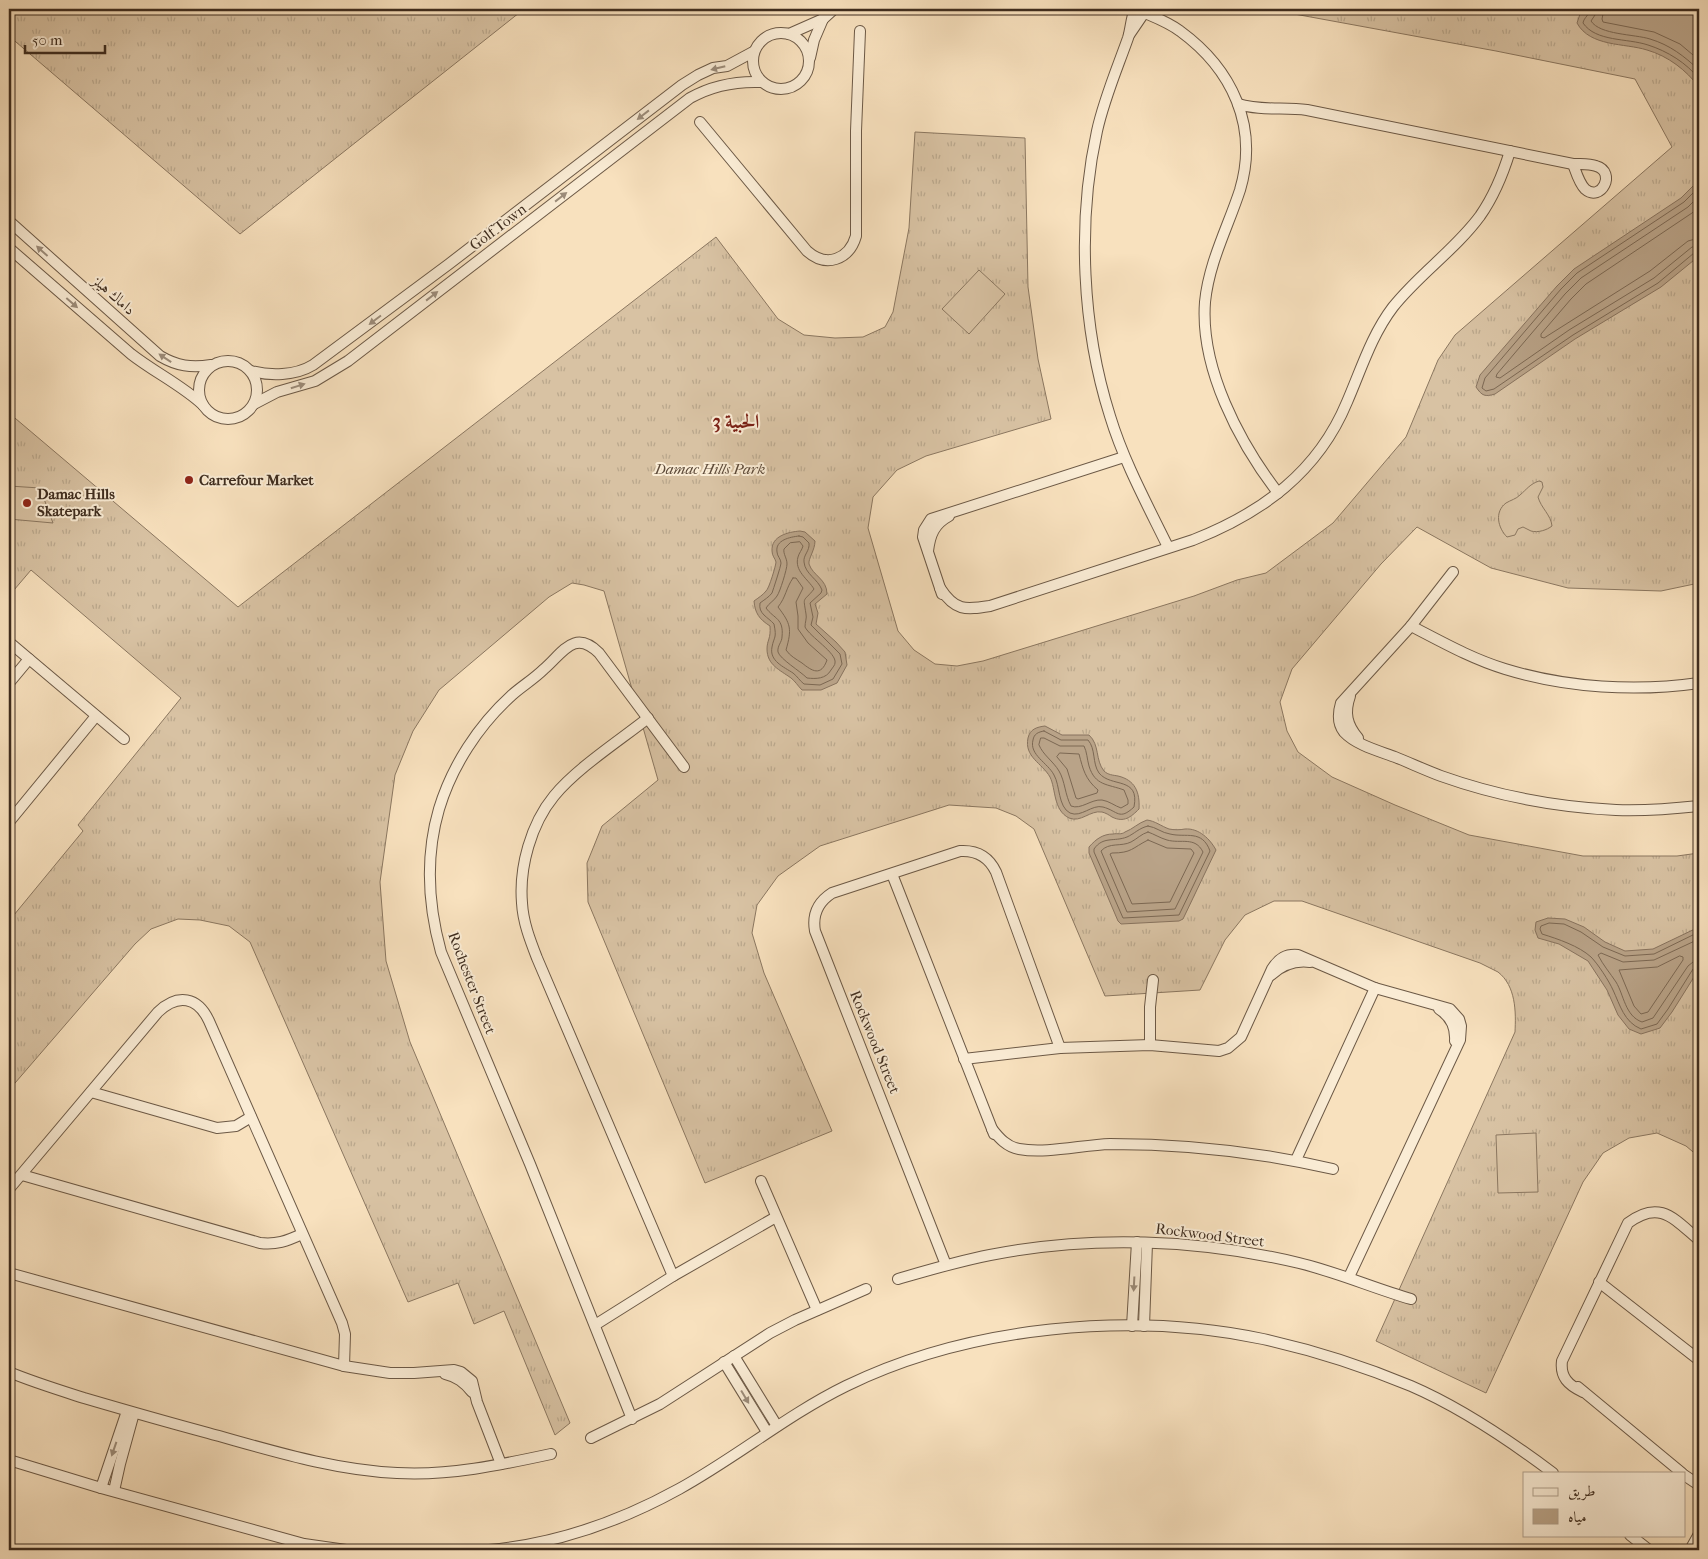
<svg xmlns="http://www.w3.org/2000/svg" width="1708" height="1559" viewBox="0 0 1708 1559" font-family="'IM FELL French Canon',Amiri,serif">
<defs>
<pattern id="grass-tufts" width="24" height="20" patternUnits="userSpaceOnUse" patternTransform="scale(1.25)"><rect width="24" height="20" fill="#d8c2a3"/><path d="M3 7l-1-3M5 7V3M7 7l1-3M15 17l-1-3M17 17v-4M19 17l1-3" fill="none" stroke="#baa78c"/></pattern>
</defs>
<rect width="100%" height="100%" fill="#f8e1be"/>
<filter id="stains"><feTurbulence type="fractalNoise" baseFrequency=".004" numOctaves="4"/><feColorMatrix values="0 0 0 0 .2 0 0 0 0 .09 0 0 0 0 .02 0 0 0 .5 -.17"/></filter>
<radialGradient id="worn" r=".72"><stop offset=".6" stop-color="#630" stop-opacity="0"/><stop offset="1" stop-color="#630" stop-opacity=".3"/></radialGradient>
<g fill="url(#grass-tufts)" stroke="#8b7760">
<path d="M 9,9 L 524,9 L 240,234 L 9,36 Z"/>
<path d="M 1267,9 L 1699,9 L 1699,583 L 1661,591 L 1568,588 L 1491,568 L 1417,527 L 1381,564 L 1292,669 L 1280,702 L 1287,731 L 1298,752 L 1332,777 L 1395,805 L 1469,835 L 1583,856 L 1677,856 L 1699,853 L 1699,1157 L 1686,1146 L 1657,1133 L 1629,1138 L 1603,1153 L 1583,1182 L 1486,1393 L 1376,1341 L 1515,1032 C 1516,1012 1516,986 1498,972 C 1492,969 1486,966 1480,963 L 1302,901 L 1274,901 L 1245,915 L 1225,940 L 1200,990 L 1105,996 L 1034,829 L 1016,816 L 996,808 L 949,805 L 820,846 L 778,876 L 757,905 L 752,933 L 764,973 L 832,1131 L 705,1183 L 588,902 L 587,863 L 602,826 L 658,780 L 604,591 L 584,585 L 572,583 L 549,597 L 439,690 L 413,731 L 395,775 L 380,882 L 386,961 L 410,1042 L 570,1423 L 555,1435 L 504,1311 L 474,1324 L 458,1283 L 408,1302 L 250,942 L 229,926 L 200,920 L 178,919 L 151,929 L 135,944 L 9,1090 L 9,921 L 83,831 L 78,825 L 181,698 L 31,570 L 14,590 L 9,591 L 9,413 L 238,607 L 716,237 L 778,319 L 804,335 L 835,338 L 863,337 L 885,327 L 893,312 L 909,228 L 915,132 L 1025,138 L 1028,287 L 1038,359 L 1051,419 L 926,456 L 897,470 L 873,497 L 868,528 L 898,631 L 914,650 L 935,664 L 957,666 L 983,661 L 1194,596 L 1237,580 L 1266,573 L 1333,523 L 1406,437 L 1438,360 L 1455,335 L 1672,147 L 1635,79 L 1496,51 Z"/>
</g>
<g fill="#d8c2a3" stroke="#8b7760">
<path d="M 979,270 L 1005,294 L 969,334 L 942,309 Z"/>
<path d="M 1539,481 L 1542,482 L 1543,487 L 1538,497 C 1541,508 1551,515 1552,526 C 1547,530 1538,533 1531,531 C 1528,530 1526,528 1523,527 L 1518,529 L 1515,535 L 1507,537 C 1498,528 1494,512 1506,503 C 1511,500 1516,499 1520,495 C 1527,489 1530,484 1539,481 Z"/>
<path d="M 9,486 L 40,488 L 53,523 L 9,519 Z"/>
<path d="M 1536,1133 L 1538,1192 L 1498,1193 L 1496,1135 Z"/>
</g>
<g fill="#b9a388" stroke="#88735e">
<path d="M 1588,9 L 1699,9 L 1699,87 C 1686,70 1668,56 1647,50 C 1625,43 1590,47 1577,23 L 1580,14 Z"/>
<path d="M 1699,180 L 1699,256 L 1661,287 L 1575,339 L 1495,394 C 1485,397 1482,396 1476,387 L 1480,375 L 1557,286 L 1574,269 L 1681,198 Z"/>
<path d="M 800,531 L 805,532 L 815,541 C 815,550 808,559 809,564 C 813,576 827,579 827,594 L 815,604 L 818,613 L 816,624 L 836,642 L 845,652 L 847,665 L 837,683 L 821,690 L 802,690 C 798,686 795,681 791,678 C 780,670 767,665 767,649 C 767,640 771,639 770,626 C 759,619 755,613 754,601 C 758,598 763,595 766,591 C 769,589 776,565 776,562 C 775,558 772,556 772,551 C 771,536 788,532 800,531 Z"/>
<path d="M 1045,726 L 1062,735 L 1089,735 C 1100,745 1095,760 1104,771 C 1108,775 1113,775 1118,776 C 1135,780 1140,792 1139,809 C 1131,817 1124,823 1112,817 C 1109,815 1106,813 1102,812 C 1090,810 1081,823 1069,818 C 1053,810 1056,789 1050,777 C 1042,763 1024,757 1028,738 C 1030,729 1037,727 1045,726 Z"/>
<path d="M 1147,820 C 1155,821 1161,826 1169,829 C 1174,830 1180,830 1185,829 C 1199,828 1210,839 1216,850 L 1183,919 L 1179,921 L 1121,924 L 1118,921 L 1089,853 L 1089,847 C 1096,839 1103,834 1113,834 C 1118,833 1121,835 1125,832 C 1133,829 1138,823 1147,820 Z"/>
<path d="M 1548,918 L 1565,919 L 1584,927 L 1605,942 L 1625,951 L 1653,949 L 1699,927 L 1699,969 L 1672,1012 L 1660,1028 L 1641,1034 L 1629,1029 L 1618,1015 L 1607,990 L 1588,961 L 1559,944 L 1538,938 L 1535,930 L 1536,922 Z"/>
</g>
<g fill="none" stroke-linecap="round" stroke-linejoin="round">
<g stroke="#7c6853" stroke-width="1">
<path d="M 1590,9 C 1590,15 1584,17 1583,23 C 1596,42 1627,38 1648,45 C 1667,51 1687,63 1699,79"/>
<path d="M 1596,9 L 1595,15 L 1591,21 C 1600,35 1634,34 1650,39 C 1670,45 1684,56 1699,70"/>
<path d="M 1604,9 L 1602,19 L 1603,22 L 1654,32 L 1680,44 L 1699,60"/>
<path d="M 1699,187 L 1684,202 L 1577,273 L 1561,289 L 1485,378 L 1482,388 L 1486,391 L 1494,389 L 1573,335 L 1658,283 L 1694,253 L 1699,252"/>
<path d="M 1699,196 L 1688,207 L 1581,278 L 1565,294 L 1497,374 L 1496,377 L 1500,378 L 1569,330 L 1654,278 L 1692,247 L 1699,246"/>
<path d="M 1699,207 L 1692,213 L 1586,284 L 1571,299 L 1541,334 L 1541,337 L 1544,338 L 1650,271 L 1688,241 L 1699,238"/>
<path d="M 799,536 L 803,537 L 809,543 C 810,551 803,555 804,562 C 805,574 818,579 822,590 L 821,593 L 810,603 L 813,617 L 811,625 L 840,654 L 842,664 L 833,679 L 820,685 L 804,684 C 800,681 797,676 793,673 C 784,667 769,661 772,647 C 774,636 777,639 774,624 C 768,617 758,614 760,603 C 764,600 769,597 772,593 C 773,590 781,566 781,563 C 781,559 777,556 777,552 C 775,540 790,537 799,536 Z"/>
<path d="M 800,542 L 803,546 C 802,550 799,553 798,557 C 794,571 808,579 814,589 C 803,603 803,595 806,614 C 807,618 805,622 805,627 C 810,637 837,653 835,663 C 835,665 833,667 831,670 C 826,679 816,679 807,678 C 800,671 780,659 778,652 C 777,646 782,642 782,637 C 784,618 774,619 766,608 C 769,603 775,600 777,596 C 780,592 787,569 787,564 C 787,558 783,554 784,549 L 790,543 Z"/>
<path d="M 793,578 L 796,578 L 803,588 L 796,602 L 798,616 L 798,629 L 808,643 L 827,660 C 821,677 812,671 802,663 C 796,659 790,656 786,650 C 792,629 791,624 778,607 C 786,597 786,588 793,578 Z"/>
<path d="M 1044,731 L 1061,740 L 1088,740 C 1096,749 1092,763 1099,773 C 1111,788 1140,776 1134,807 C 1119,821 1118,811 1103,807 C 1092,804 1081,818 1070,813 C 1058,807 1060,785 1054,775 C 1048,763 1029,755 1033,740 C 1034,734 1038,732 1044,731 Z"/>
<path d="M 1041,738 L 1044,738 L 1060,746 L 1084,746 C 1087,752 1087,759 1089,766 C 1095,786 1108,784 1124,790 L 1128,800 L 1128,804 L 1121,808 C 1115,806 1109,801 1102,800 C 1091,799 1081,810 1071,806 C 1065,795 1065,781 1059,771 C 1053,761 1043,755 1039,745 Z"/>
<path d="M 1060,753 L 1079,754 C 1083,769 1085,779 1098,790 L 1097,793 L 1078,799 L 1076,798 L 1067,769 L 1057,757 Z"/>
<path d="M 1148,826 C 1156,827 1162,833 1170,834 C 1186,838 1202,829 1210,851 L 1179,915 L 1123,918 L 1094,852 L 1094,849 C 1103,836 1114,842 1127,837 C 1134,834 1139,828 1148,826 Z"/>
<path d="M 1148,832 C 1154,834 1160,838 1167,840 C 1181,844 1195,836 1203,852 L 1175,909 L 1127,912 L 1101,851 C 1109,842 1121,847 1131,842 C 1137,839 1141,834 1148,832 Z"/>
<path d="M 1148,840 L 1167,848 L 1191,849 L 1194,853 L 1170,902 L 1132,904 L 1110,854 L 1112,853 C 1132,853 1132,848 1148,840 Z"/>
<path d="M 1699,932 L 1654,954 L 1625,956 L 1603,947 L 1581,932 L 1564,924 L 1549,923 L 1541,926 L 1540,929 L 1542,934 C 1558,939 1579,946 1591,957 C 1598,964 1609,981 1613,990 C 1620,1005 1624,1022 1641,1029 L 1657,1024 L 1668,1009 L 1693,969 L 1699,967"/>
<path d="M 1699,939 L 1654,960 L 1623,962 L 1601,953 L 1598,955 C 1603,965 1610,973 1616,982 C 1624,995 1625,1016 1642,1022 L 1653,1018 L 1688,966 L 1693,962 L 1699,960"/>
<path d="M 1680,956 L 1683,957 L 1683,960 L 1648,1012 L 1641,1014 L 1634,1006 L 1619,970 L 1657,967 Z"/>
</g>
<defs>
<g id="minor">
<path d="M 1135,9 C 1131,18 1131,28 1128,38 C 1117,69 1104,99 1097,131 C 1077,222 1082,328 1110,416 C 1124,462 1147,504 1168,547"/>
<path d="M 1136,9 C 1151,16 1167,21 1180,31 C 1232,69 1259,126 1240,190 C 1228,227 1209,262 1205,302 C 1200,368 1239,442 1278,493"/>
<circle cx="781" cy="61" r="28"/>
<path d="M 789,34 L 823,19 L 834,9"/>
<path d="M 1129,35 L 1144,13"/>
<path d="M 810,58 L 814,40 L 823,19"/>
<path d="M 1238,104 C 1260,111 1284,107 1307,110 L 1573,164"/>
<path d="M 700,122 L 807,251 C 826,268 849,260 856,236 L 856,131 L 860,31"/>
<path d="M 1573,164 C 1580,164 1589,163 1596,166 C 1617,172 1601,203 1585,189 C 1579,183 1576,172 1573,164 Z"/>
<path d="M 9,221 L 160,356 C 177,366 191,368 211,365"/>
<path d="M 9,248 L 131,354 C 154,372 183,386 203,405"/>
<circle cx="228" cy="390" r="29"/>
<path d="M 251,371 C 270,376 295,376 313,365 L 449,264 L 682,85 L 698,75 L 713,68 L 727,66 L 753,52"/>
<path d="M 254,404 L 277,392 L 315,381 L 348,361 L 690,98 C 713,85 735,81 761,82"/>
<path d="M 928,551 C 930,535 934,524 949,516"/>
<path d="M 1453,572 L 1411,626 L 1341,703 C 1338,713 1337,723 1344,732 C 1356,745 1379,751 1395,757 C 1410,763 1425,770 1441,776 C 1497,796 1556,807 1616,810 C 1644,811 1671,809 1699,806"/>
<path d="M 940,588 C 955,611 965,610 990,606 L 1193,540 C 1262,513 1318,472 1347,402 C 1361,370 1371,336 1393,307 C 1419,274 1455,250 1480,216 C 1494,196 1503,174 1510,151"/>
<path d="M 942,594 L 923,537 L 924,530 L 931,519 L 1124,457"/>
<path d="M 1411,626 C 1442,642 1472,659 1505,669 C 1567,688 1636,692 1699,683"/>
<path d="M 9,642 L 124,739"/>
<path d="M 9,683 L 29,659"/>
<path d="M 1350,696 C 1344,713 1347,725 1358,738"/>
<path d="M 648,718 C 619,741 577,768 554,796 C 531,824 519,867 522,903 C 523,922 530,940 537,958 L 673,1276"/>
<path d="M 9,822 L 96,716"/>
<path d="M 892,874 L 994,1134"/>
<path d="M 1271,975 C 1282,965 1295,960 1310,962"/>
<path d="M 1439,1009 C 1450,1016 1456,1027 1455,1041"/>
<path d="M 1150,1045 L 1150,1007 L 1153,980"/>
<path d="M 964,1059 L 1060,1048 L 1150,1045 L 1219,1051 L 1228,1048 L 1241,1037 L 1272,969 C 1279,958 1286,954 1298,955 L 1375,988 L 1450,1009 L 1459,1019 L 1461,1026 L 1460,1040 L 1349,1277"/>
<path d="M 91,1092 L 217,1128 L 236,1126 L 251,1117"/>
<path d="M 992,1129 C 999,1138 1007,1147 1019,1149 C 1046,1154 1082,1145 1110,1144 C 1186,1144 1260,1152 1333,1169"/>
<path d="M 1296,1160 L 1375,988"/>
<path d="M 22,1175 L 260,1243 C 276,1245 287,1241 302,1234"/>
<path d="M 761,1181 L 817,1310"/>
<path d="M 9,1189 L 158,1012 C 178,993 198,997 209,1021 L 342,1323 L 345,1334 L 344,1366"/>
<path d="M 946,1265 L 815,931 C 812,914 818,902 832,893 L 960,851 C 977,850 989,857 996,872 L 1060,1048"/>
<path d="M 9,1273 L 344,1366 L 390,1373 L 414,1373 L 454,1370 L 461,1372 L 472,1381 L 477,1402 L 501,1464"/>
<path d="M 898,1279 C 929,1270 959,1261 990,1255 C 1091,1235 1199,1239 1299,1263 C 1337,1272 1373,1288 1411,1299"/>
<path d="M 1599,1282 L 1699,1360"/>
<path d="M 595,1325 L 673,1276 L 776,1217"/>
<path d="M 1132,1326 L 1137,1242"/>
<path d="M 1144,1326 L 1147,1243"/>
<path d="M 734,1356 L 777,1426"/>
<path d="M 724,1362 L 767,1432"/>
<path d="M 9,1372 C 33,1382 59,1390 84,1398 C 125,1410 167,1422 208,1433 C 270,1450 332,1470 397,1473 C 449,1476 500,1465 551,1454"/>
<path d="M 445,1374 C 457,1377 464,1382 472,1392"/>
<path d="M 1578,1387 L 1682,1473"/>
<path d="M 1583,1392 C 1568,1385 1560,1377 1562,1361 L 1628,1223 C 1660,1199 1674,1219 1699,1240"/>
<path d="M 632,1419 L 530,1164 L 441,952 C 428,905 425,857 439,809 C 452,766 478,726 512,695 C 522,686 534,679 544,669 C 562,654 574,628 599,653 L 684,767"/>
<path d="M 591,1438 L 660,1404 L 770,1333 L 795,1320 L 866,1289"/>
<path d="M 9,1460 L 101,1488 L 304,1544 L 346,1550"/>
<path d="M 1684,1475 L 1699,1485"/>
<path d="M 101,1488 L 127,1411"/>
<path d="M 114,1491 L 120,1464 L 134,1413"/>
<path d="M 1630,1535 L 1649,1550"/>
<path d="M 489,1550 C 555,1544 621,1521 679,1489 C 737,1457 787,1415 846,1386 C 969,1326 1130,1311 1263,1339 C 1313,1350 1363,1366 1411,1386 C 1462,1408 1509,1440 1553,1473"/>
<path d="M 1690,1550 L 1699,1534"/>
</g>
</defs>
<use href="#minor" stroke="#6c5946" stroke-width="12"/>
<use href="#minor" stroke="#faecd5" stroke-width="10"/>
</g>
<defs><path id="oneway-solid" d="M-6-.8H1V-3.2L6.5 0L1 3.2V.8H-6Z" transform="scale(1.25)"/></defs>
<g fill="#9c8c7a">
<use href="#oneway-solid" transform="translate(718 68) rotate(166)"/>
<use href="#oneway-solid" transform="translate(643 115) rotate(142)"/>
<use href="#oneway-solid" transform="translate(561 197) rotate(-38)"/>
<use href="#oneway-solid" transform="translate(42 251) rotate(-138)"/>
<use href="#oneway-solid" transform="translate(432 296) rotate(-38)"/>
<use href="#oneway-solid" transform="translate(72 303) rotate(41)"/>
<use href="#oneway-solid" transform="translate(375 320) rotate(143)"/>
<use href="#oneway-solid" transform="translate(165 358) rotate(-146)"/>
<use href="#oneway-solid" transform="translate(298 386) rotate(-17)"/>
<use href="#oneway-solid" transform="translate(1134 1284) rotate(93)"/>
<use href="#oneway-solid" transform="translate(745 1397) rotate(59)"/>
<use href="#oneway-solid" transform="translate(114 1449) rotate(109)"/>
</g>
<g fill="#8f2418" stroke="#faecd5" stroke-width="2">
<circle cx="189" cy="480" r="5"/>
<circle cx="27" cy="503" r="5"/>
</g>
<g text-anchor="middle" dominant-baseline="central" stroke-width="4" stroke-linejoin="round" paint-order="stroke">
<g font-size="15" fill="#3e2c1e" stroke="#faecd5">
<text transform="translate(498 227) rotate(-37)">Golf Town</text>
<text transform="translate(114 295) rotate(42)">داماك هيلز</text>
<text transform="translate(472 983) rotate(69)">Rochester Street</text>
<text transform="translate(875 1042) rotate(68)">Rockwood Street</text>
<text transform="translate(1210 1235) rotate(7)">Rockwood Street</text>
</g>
<g font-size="15" font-style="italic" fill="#5d4a39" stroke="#faecd5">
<text x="710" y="469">Damac Hills Park</text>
</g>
<g font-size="15" font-weight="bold" fill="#3e2c1e" stroke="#faecd5" text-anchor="start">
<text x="199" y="480">Carrefour Market</text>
<text x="37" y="494">Damac Hills<tspan x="37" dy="17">Skatepark</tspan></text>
</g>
<g font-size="20" font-weight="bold" fill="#7a1f14" stroke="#faecd5">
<text x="736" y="421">الحبية 3</text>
</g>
</g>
<rect width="1708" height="1559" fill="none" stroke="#f8e1be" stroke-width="30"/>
<rect x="10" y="10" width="1688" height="1539" fill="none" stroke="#3e2c1e" stroke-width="2.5"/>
<rect x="15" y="15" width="1678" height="1529" fill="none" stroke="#3e2c1e"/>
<rect x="1523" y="1472" width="162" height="65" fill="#faecd5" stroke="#af9f8c"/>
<rect x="1533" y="1488" width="25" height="8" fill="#faecd5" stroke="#af9f8c"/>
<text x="1568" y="1496" font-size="15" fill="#3e2c1e">طريق</text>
<rect x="1533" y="1509" width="25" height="15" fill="#b9a388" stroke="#af9f8c"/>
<text x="1568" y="1522" font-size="15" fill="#3e2c1e">مياه</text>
<path d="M25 45v8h80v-8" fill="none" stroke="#3e2c1e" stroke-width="2.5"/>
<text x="32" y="45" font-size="15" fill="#3e2c1e" stroke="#faecd5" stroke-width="4" paint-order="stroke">50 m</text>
<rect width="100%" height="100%" filter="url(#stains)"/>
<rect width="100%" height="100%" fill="url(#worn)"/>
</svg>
